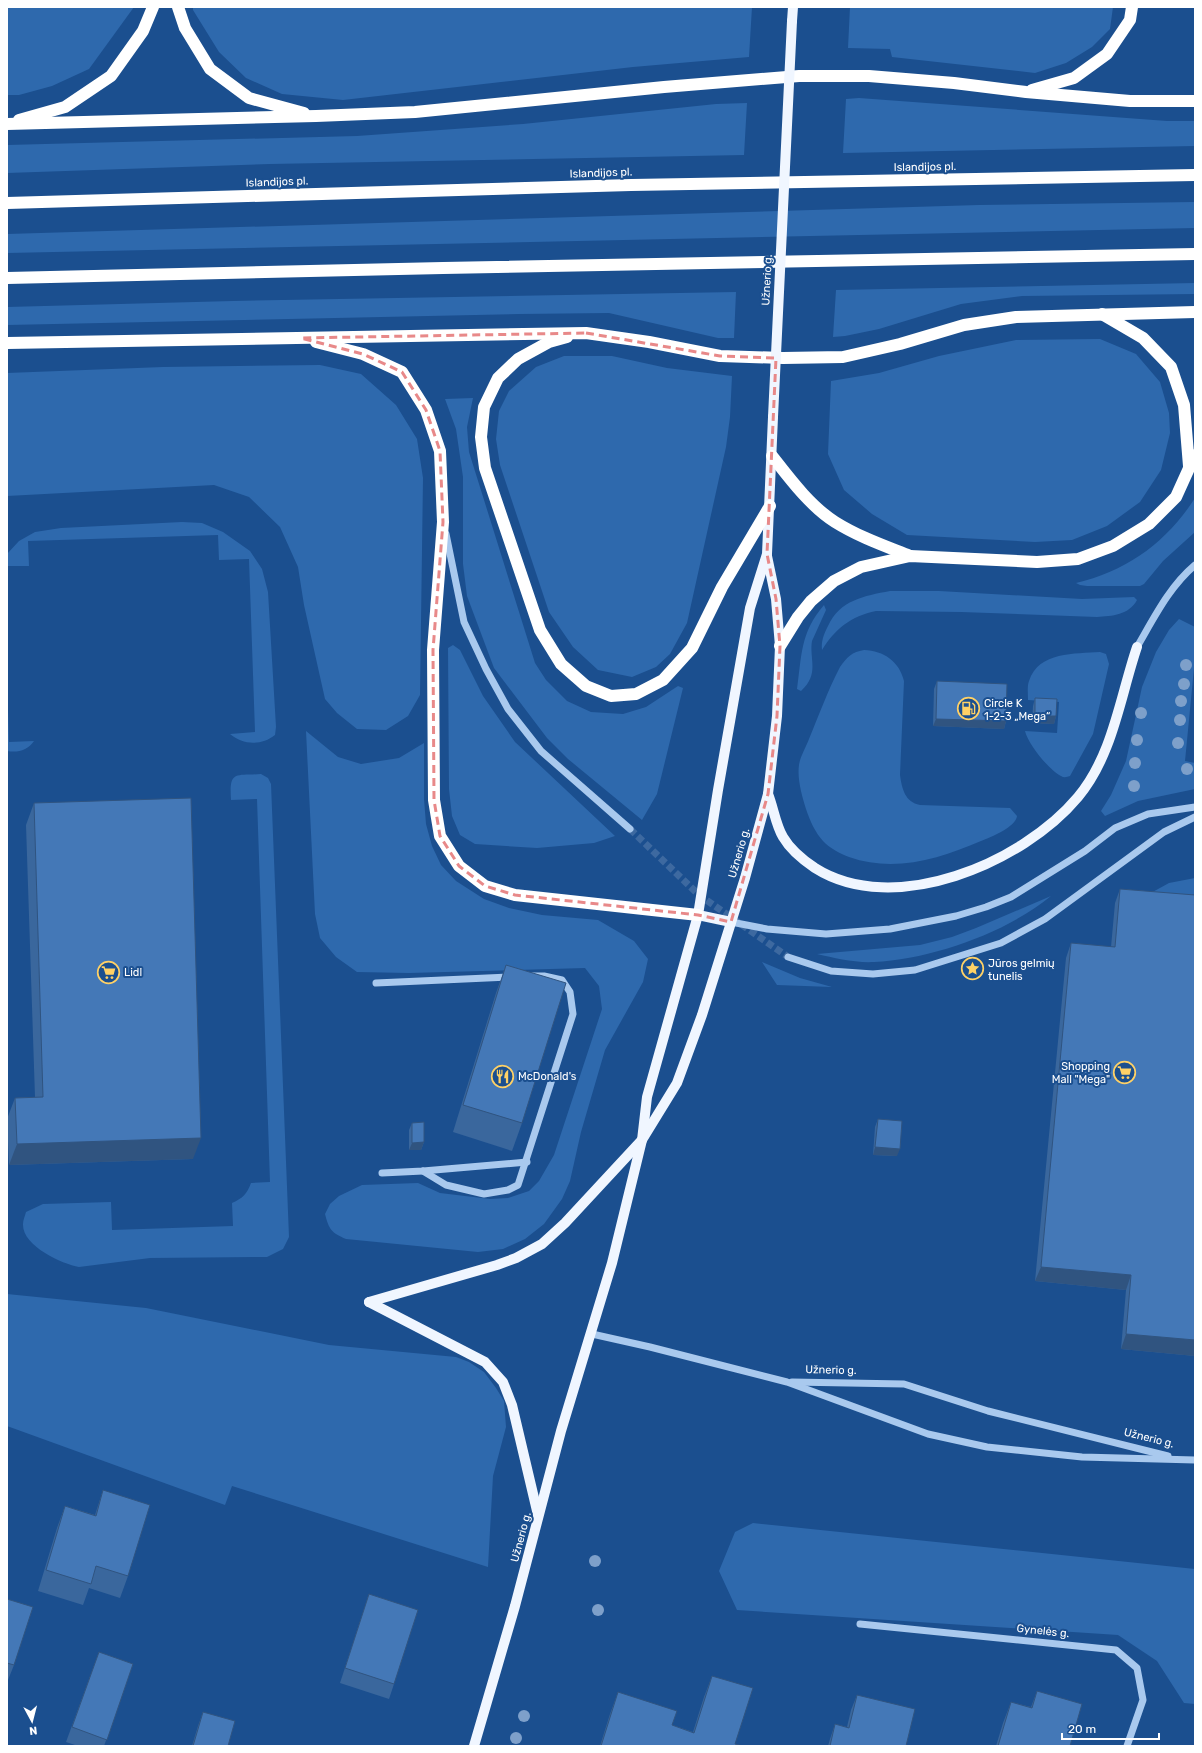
<svg xmlns="http://www.w3.org/2000/svg" width="1202" height="1753" viewBox="0 0 1202 1753" font-family="Rubik,sans-serif">
<rect width="100%" height="100%" fill="#1b4f8f"/>
<g fill="#2e69ad">
<path d="M 7,7 L 134,7 L 89,69 L 52,86 L 19,95 L 7,95 Z"/>
<path d="M 193,7 L 752,7 L 749,57 L 633,67 L 343,100 L 282,94 L 246,78 L 219,52 L 193,10 Z"/>
<path d="M 850,7 L 1113,7 L 1110,29 L 1092,47 L 1066,63 L 1035,73 L 892,57 L 890,49 L 848,48 Z"/>
<path d="M 859,98 L 1167,121 L 1195,121 L 1195,146 L 843,153 L 846,99 Z"/>
<path d="M 747,103 L 744,155 L 270,164 L 7,173 L 7,145 L 357,136 L 523,124 L 716,104 Z"/>
<path d="M 1195,202 L 1195,228 L 7,253 L 7,234 L 979,205 Z"/>
<path d="M 1195,283 L 1195,294 L 1022,296 L 961,304 L 879,329 L 845,336 L 833,337 L 836,290 Z"/>
<path d="M 736,292 L 734,338 L 718,338 L 609,313 L 519,314 L 7,325 L 7,307 L 233,301 Z"/>
<path d="M 1100,339 L 1136,354 L 1160,382 L 1169,413 L 1170,433 L 1161,470 L 1140,502 L 1107,526 L 1072,540 L 1035,542 L 907,535 L 872,514 L 844,490 L 828,454 L 831,381 L 879,373 L 939,356 L 1016,340 Z"/>
<path d="M 564,356 L 612,356 L 667,368 L 732,376 L 730,417 L 726,447 L 687,623 L 670,654 L 656,667 L 632,677 L 598,670 L 573,647 L 549,612 L 500,465 L 496,439 L 499,411 L 509,391 L 536,367 Z"/>
<path d="M 320,365 L 361,374 L 396,405 L 417,439 L 423,478 L 420,695 L 408,716 L 386,730 L 357,729 L 337,713 L 325,699 L 304,605 L 298,567 L 280,527 L 249,497 L 214,485 L 7,496 L 7,373 L 163,367 Z"/>
<path d="M 473,398 L 467,427 L 469,452 L 535,663 L 546,680 L 567,701 L 591,712 L 623,714 L 646,707 L 678,686 L 683,688 L 657,794 L 642,820 L 568,759 L 547,738 L 494,668 L 467,596 L 463,564 L 463,477 L 456,429 L 445,399 Z"/>
<path d="M 1195,498 L 1195,532 L 1163,561 L 1144,584 L 1140,586 L 1087,586 L 1080,585 L 1076,583 C 1127,571 1167,542 1195,498 Z"/>
<path d="M 182,522 L 202,523 L 223,532 L 250,551 L 262,569 L 268,592 L 276,727 L 275,735 C 261,746 243,745 230,734 L 255,732 L 249,559 L 219,560 L 218,535 L 28,541 L 29,566 L 7,566 L 7,554 L 19,541 L 35,532 L 61,528 Z"/>
<path d="M 890,591 L 939,591 L 1082,599 L 1134,597 L 1137,600 C 1129,615 1112,616 1097,617 L 961,612 L 876,611 C 851,616 835,629 822,650 C 821,641 824,634 828,626 C 840,600 864,596 890,591 Z"/>
<path d="M 824,605 L 826,610 L 812,641 C 809,659 820,674 801,691 L 797,689 C 802,655 800,633 824,605 Z"/>
<path d="M 1179,619 L 1195,627 L 1195,658 L 1185,761 L 1195,763 L 1195,789 L 1138,801 L 1105,816 L 1101,811 L 1111,795 L 1126,761 L 1142,687 L 1156,652 L 1169,630 Z"/>
<path d="M 453,645 L 460,650 L 483,696 L 515,742 L 615,836 L 594,843 L 537,848 L 475,844 L 460,835 L 452,816 L 449,789 L 448,648 Z"/>
<path d="M 864,650 C 884,651 899,661 904,681 L 900,775 C 902,789 905,802 920,805 L 1010,808 L 1017,816 C 1016,827 991,837 981,841 C 939,859 894,873 849,857 C 841,854 829,848 823,841 C 815,832 810,821 806,809 C 802,796 797,779 799,765 C 800,757 806,747 809,739 C 819,715 828,690 840,667 C 847,657 852,652 864,650 Z"/>
<path d="M 1100,652 L 1106,654 L 1109,664 L 1093,734 L 1070,776 C 1067,777 1064,778 1061,776 C 1049,770 1028,744 1025,731 L 1057,733 L 1059,702 L 1028,700 C 1028,694 1027,686 1029,681 C 1039,651 1075,654 1100,652 Z"/>
<path d="M 7,678 L 9,742 L 34,741 C 28,750 18,753 7,751 Z"/>
<path d="M 306,731 L 338,757 L 361,764 L 399,758 L 424,743 L 424,799 L 426,824 L 432,846 L 441,865 L 456,881 L 484,899 L 509,908 L 542,915 L 598,920 L 634,941 L 648,959 L 643,982 L 605,1050 L 581,1132 L 570,1181 L 562,1199 L 544,1224 L 525,1239 L 503,1249 L 478,1252 L 346,1239 C 332,1233 329,1230 325,1214 L 330,1204 L 339,1196 L 362,1185 L 418,1183 L 440,1193 L 490,1199 L 508,1198 L 529,1191 L 539,1181 L 554,1155 L 602,1009 L 599,986 L 585,968 L 409,973 L 357,972 L 336,957 L 320,938 L 315,914 Z"/>
<path d="M 261,774 L 268,778 L 271,784 L 289,1237 L 283,1249 L 267,1257 L 150,1258 L 79,1267 C 62,1264 22,1246 23,1224 C 23,1220 25,1216 26,1212 L 43,1204 L 111,1202 L 112,1230 L 233,1226 L 232,1203 C 243,1198 247,1194 251,1183 L 270,1182 L 257,799 L 231,800 C 229,770 235,776 261,774 Z"/>
<path d="M 1195,878 L 1195,907 L 1149,894 L 1169,883 Z"/>
<path d="M 1051,896 C 1006,933 932,959 874,962 C 854,963 835,958 817,954 L 920,945 L 952,937 L 976,928 Z"/>
<path d="M 762,962 L 800,978 L 832,987 L 777,985 Z"/>
<path d="M 7,1294 L 146,1308 L 329,1345 L 456,1357 L 469,1362 L 484,1372 L 496,1388 L 504,1401 L 506,1427 L 493,1476 L 488,1567 L 232,1486 L 225,1505 L 7,1426 Z"/>
<path d="M 753,1523 L 1195,1569 L 1195,1704 L 1184,1703 L 1157,1661 L 1118,1635 L 737,1610 L 719,1571 L 735,1532 Z"/>
</g>
<g fill="none" stroke-linecap="round" stroke-linejoin="round">
<path stroke="#3d69a0" stroke-width="7" stroke-dasharray="7 3.5" stroke-linecap="butt" d="M 630,829 L 699,895 L 788,957"/>
<g stroke="#a9c9ee" stroke-width="7">
<path d="M 446,534 L 464,622 L 486,669 L 508,709 L 541,751 L 630,829"/>
<path d="M 1137,647 C 1154,618 1169,587 1195,565"/>
<path d="M 731,922 L 767,929 L 826,934 L 890,929 L 956,916 L 986,907 L 1011,897 L 1085,851 L 1115,828 L 1148,814 L 1195,807"/>
<path d="M 788,957 L 831,971 L 873,974 L 915,970 L 1001,943 L 1045,919 L 1164,832 L 1195,817"/>
<path d="M 376,983 L 509,977"/>
<path d="M 423,1171 L 446,1185 L 484,1194 L 508,1190 L 518,1185 L 573,1014 L 570,992 L 562,980 L 544,976 L 532,976"/>
<path d="M 382,1173 L 423,1171 L 527,1162"/>
<path d="M 592,1334 L 650,1347 L 787,1382 L 928,1434 L 987,1447 L 1082,1457 L 1195,1460"/>
<path d="M 792,1382 L 904,1384 L 988,1411 L 1168,1456"/>
<path d="M 860,1624 L 1116,1650 L 1137,1668 L 1143,1700 L 1127,1746"/>
</g>
<g stroke="#f0f6ff" stroke-width="10">
<path d="M 792,21 L 793,7"/>
<path d="M 768,794 C 773,806 776,826 783,837 C 790,849 803,860 815,868 C 894,918 1023,863 1078,797 C 1113,755 1120,697 1137,647"/>
<path d="M 698,915 L 731,922"/>
<path d="M 369,1302 L 497,1265 L 516,1258 L 542,1244 L 565,1223 L 642,1140 L 677,1083 L 702,1015 L 745,878 L 768,794 L 777,716 L 780,646 L 776,599 L 767,556"/>
<path d="M 369,1302 L 485,1362 L 503,1382 L 512,1405 L 538,1515"/>
<path d="M 474,1746 L 515,1606 L 561,1431 L 612,1263 L 642,1140 L 647,1097 L 698,915 L 718,790 L 750,608 L 767,554 L 773,417"/>
</g>
<g stroke="#fff" stroke-width="12">
<path d="M 178,7 L 185,28 L 210,69 L 249,98 L 304,113"/>
<path d="M 1032,90 L 1074,78 L 1107,54 L 1130,20 L 1132,7"/>
<path d="M 19,120 L 65,107 L 111,76 L 143,31 L 153,7"/>
<path d="M 7,124 L 316,116 L 415,112 L 664,87 L 799,76 L 869,76 L 954,83 L 1026,92 L 1130,101 L 1195,101"/>
<path d="M 7,203 L 631,185 L 1195,175"/>
<path d="M 7,278 L 443,268 L 1195,254"/>
<path d="M 1102,314 L 1143,338 L 1171,367 L 1184,405 L 1189,466"/>
<path d="M 567,337 L 549,342 L 518,359 L 498,378 L 484,407 L 481,437 L 485,468 L 540,630 L 561,664 L 586,686 L 611,696 L 636,694 L 663,680 L 692,648 L 722,587 L 770,506"/>
<path d="M 316,342 L 363,354 L 402,372 L 426,410 L 440,451 L 443,522 L 433,650 L 434,800 L 440,836 L 459,866 L 485,886 L 515,895 L 698,915"/>
<path d="M 7,343 L 586,333 L 649,342 L 720,356 L 783,358 L 843,357 L 900,344 L 964,325 L 1016,317 L 1195,312"/>
<path d="M 772,456 C 790,479 810,506 835,522 C 859,537 885,546 910,556"/>
<path d="M 780,646 L 798,617 L 811,601 L 834,581 L 861,567 L 910,556 L 1037,562 L 1078,559 L 1113,546 L 1149,524 L 1176,497 L 1195,455"/>
</g>
<path stroke="#f0f6ff" stroke-width="10" d="M 773,417 L 792,21"/>
</g>
<g fill="#7ea0ca">
<circle cx="1186" cy="665" r="6"/>
<circle cx="1184" cy="684" r="6"/>
<circle cx="1181" cy="701" r="6"/>
<circle cx="1141" cy="713" r="6"/>
<circle cx="1180" cy="720" r="6"/>
<circle cx="1137" cy="740" r="6"/>
<circle cx="1178" cy="743" r="6"/>
<circle cx="1135" cy="763" r="6"/>
<circle cx="1187" cy="769" r="6"/>
<circle cx="1134" cy="786" r="6"/>
<circle cx="595" cy="1561" r="6"/>
<circle cx="598" cy="1610" r="6"/>
<circle cx="524" cy="1716" r="6"/>
<circle cx="516" cy="1738" r="6"/>
</g>
<g fill="#3a679d">
<path d="M 937,681 L 1006,721 L 1004,729 L 933,726 L 934,689 Z"/>
<path d="M 1035,698 L 1056,716 L 1054,724 L 1032,723 L 1033,706 Z"/>
<path d="M 34,803 L 193,1159 L 9,1165 L 7,1119 L 15,1098 L 35,1097 L 26,825 Z"/>
<path d="M 1120,889 L 1195,895 L 1195,1356 L 1121,1349 L 1126,1290 L 1035,1281 L 1066,958 L 1071,943 L 1111,947 L 1115,903 Z"/>
<path d="M 506,965 L 522,1123 L 512,1151 L 453,1132 L 496,993 Z"/>
<path d="M 878,1119 L 897,1156 L 873,1155 L 875,1127 Z"/>
<path d="M 412,1123 L 424,1142 L 421,1150 L 409,1150 L 409,1130 Z"/>
<path d="M 103,1490 L 128,1576 L 120,1598 L 89,1588 L 83,1605 L 38,1591 L 57,1528 L 65,1506 L 95,1515 Z"/>
<path d="M 369,1594 L 394,1684 L 389,1699 L 340,1683 Z"/>
<path d="M 7,1599 L 14,1665 L 8,1680 L 7,1679 Z"/>
<path d="M 99,1652 L 133,1664 L 104,1746 L 78,1746 L 66,1742 Z"/>
<path d="M 712,1676 L 735,1744 L 743,1746 L 600,1746 L 610,1714 L 618,1692 L 672,1725 L 693,1732 L 704,1697 Z"/>
<path d="M 1037,1691 L 1070,1746 L 996,1746 L 1003,1723 L 1011,1702 L 1031,1707 Z"/>
<path d="M 857,1695 L 906,1746 L 828,1746 L 830,1739 L 835,1724 L 847,1727 L 851,1710 Z"/>
<path d="M 203,1712 L 228,1746 L 192,1746 L 198,1726 Z"/>
</g>
<g fill="#305480">
<path d="M 1035,716 L 1056,716 L 1054,724 L 1032,723 Z"/>
<path d="M 936,719 L 1006,721 L 1004,729 L 933,726 Z"/>
<path d="M 201,1138 L 193,1159 L 9,1165 L 17,1144 Z"/>
<path d="M 424,1142 L 421,1150 L 409,1150 L 412,1143 Z"/>
<path d="M 875,1147 L 900,1149 L 897,1156 L 873,1155 Z"/>
<path d="M 1041,1267 L 1131,1275 L 1126,1290 L 1035,1281 Z"/>
<path d="M 1126,1334 L 1195,1340 L 1195,1356 L 1121,1349 Z"/>
</g>
<g fill="#4478b7" stroke="#305480">
<path d="M 937,681 L 1007,684 L 1006,721 L 936,719 Z"/>
<path d="M 1035,698 L 1057,699 L 1056,716 L 1035,716 Z"/>
<path d="M 191,798 L 201,1138 L 17,1144 L 15,1098 L 43,1097 L 34,803 Z"/>
<path d="M 1120,889 L 1195,895 L 1195,1340 L 1126,1334 L 1131,1275 L 1041,1267 L 1071,943 L 1115,947 Z"/>
<path d="M 506,965 L 566,983 L 522,1123 L 463,1105 Z"/>
<path d="M 878,1119 L 902,1121 L 900,1149 L 875,1147 Z"/>
<path d="M 424,1122 L 424,1142 L 412,1143 L 412,1123 Z"/>
<path d="M 103,1490 L 150,1505 L 128,1576 L 96,1566 L 91,1584 L 46,1570 L 65,1506 L 96,1516 Z"/>
<path d="M 369,1594 L 418,1610 L 394,1684 L 345,1668 Z"/>
<path d="M 7,1599 L 33,1607 L 14,1665 L 7,1663 Z"/>
<path d="M 99,1652 L 133,1664 L 107,1740 L 72,1727 Z"/>
<path d="M 712,1676 L 753,1688 L 735,1744 L 743,1746 L 601,1746 L 618,1692 L 677,1711 L 672,1725 L 694,1733 Z"/>
<path d="M 1037,1691 L 1082,1704 L 1070,1746 L 998,1746 L 1011,1702 L 1032,1708 Z"/>
<path d="M 857,1695 L 915,1709 L 906,1746 L 830,1746 L 835,1724 L 849,1728 Z"/>
<path d="M 203,1712 L 235,1721 L 228,1746 L 193,1746 Z"/>
</g>
<path fill="none" stroke="#e88989" stroke-width="3" stroke-dasharray="8 5" stroke-linejoin="round" d="M 586,333 L 720,356 L 776,358 L 767,554 L 776,599 L 780,646 L 777,716 L 768,794 L 731,922 L 698,915 L 515,895 L 485,886 L 459,866 L 440,836 L 434,800 L 433,650 L 443,522 L 440,451 L 426,410 L 402,372 L 363,354 L 301,338 Z"/>
<defs>
<symbol id="fuel-ring" viewBox="-11 -11 22 22"><circle r="9.5" fill="#1b4f8f" stroke="#ffd166" stroke-width="1.5"/><path d="M-5.5-6h7V0h2V4h1.3V-2.5L3-4.5l.8-.8L6-3V5H2.5V1h-1V6h-7ZM-4.2-4.7v3.2H.2V-4.7Z" fill="#ffd166"/></symbol>
<symbol id="sight-ring" viewBox="-11 -11 22 22"><circle r="9.5" fill="#1b4f8f" stroke="#ffd166" stroke-width="1.5"/><path d="M0-6L1.8-2.2L6-1.7L2.9 1.2L3.7 5.4L0 3.3L-3.7 5.4L-2.9 1.2L-6-1.7L-1.8-2.2Z" fill="#ffd166"/></symbol>
<symbol id="supermarket-ring" viewBox="-11 -11 22 22"><circle r="9.5" fill="#1b4f8f" stroke="#ffd166" stroke-width="1.5"/><path d="M-6-5.5h2.5l.6 2H6L4.5 2H-2.5L-4.4-4H-6ZM-1.5 3.2a1.3 1.3 0 1 0 .1 0ZM3 3.2a1.3 1.3 0 1 0 .1 0Z" fill="#ffd166"/></symbol>
<symbol id="restaurant-ring" viewBox="-11 -11 22 22"><circle r="9.5" fill="#1b4f8f" stroke="#ffd166" stroke-width="1.5"/><path d="M-5-6h1v4h1v-4h1v4h1v-4h1v5L-1.5 .5V6h-2V.5L-5-1ZM5-6V6H3V1.5H1.5Q1.5-4 5-6Z" fill="#ffd166"/></symbol>
</defs>
<g fill-rule="evenodd">
<use href="#fuel-ring" x="956" y="696" width="25" height="25"/>
<use href="#sight-ring" x="960" y="956" width="25" height="25"/>
<use href="#supermarket-ring" x="96" y="960" width="25" height="25"/>
<use href="#supermarket-ring" x="1112" y="1060" width="25" height="25"/>
<use href="#restaurant-ring" x="490" y="1064" width="25" height="25"/>
</g>
<g text-anchor="middle" dominant-baseline="central" stroke-width="4" stroke-linejoin="round" paint-order="stroke">
<g font-size="11" fill="#fff" stroke="#1b4f8f">
<text transform="translate(925 167) rotate(-1)">Islandijos pl.</text>
<text transform="translate(601 173) rotate(-2)">Islandijos pl.</text>
<text transform="translate(277 182) rotate(-2)">Islandijos pl.</text>
<text transform="translate(767 280) rotate(-87)">Užnerio g.</text>
<text transform="translate(739 853) rotate(-74)">Užnerio g.</text>
<text transform="translate(831 1370) rotate(1)">Užnerio g.</text>
<text transform="translate(1149 1438) rotate(14)">Užnerio g.</text>
<text transform="translate(521 1537) rotate(-75)">Užnerio g.</text>
<text transform="translate(1043 1631) rotate(6)">Gynelės g.</text>
</g>
<g font-size="11" fill="#fff" stroke="#1b4f8f" text-anchor="start">
<text x="984" y="703">Circle K<tspan x="984" dy="13">1-2-3 „Mega“</tspan></text>
<text x="988" y="963">Jūros gelmių<tspan x="988" dy="13">tunelis</tspan></text>
<text x="124" y="972">Lidl</text>
<text x="1110" y="1066" text-anchor="end">Shopping<tspan x="1110" dy="13">Mall "Mega"</tspan></text>
<text x="518" y="1076">McDonald's</text>
</g>
</g>
<rect width="1202" height="1753" fill="none" stroke="#ffffff" stroke-width="16"/>
<g transform="translate(32 1721) rotate(173)" stroke="#1b4f8f" stroke-width="3" paint-order="stroke">
<path d="M0-3L7 15L0 10L-7 15Z" fill="#ffffff"/>
<text y="-6" font-size="11" font-weight="bold" text-anchor="middle" fill="#ffffff">N</text>
</g>
<path d="M1062 1733v6h97v-6" fill="none" stroke="#ffffff" stroke-width="2"/>
<text x="1068" y="1733" font-size="12" fill="#ffffff" stroke="#1b4f8f" stroke-width="3" paint-order="stroke">20 m</text>
</svg>
